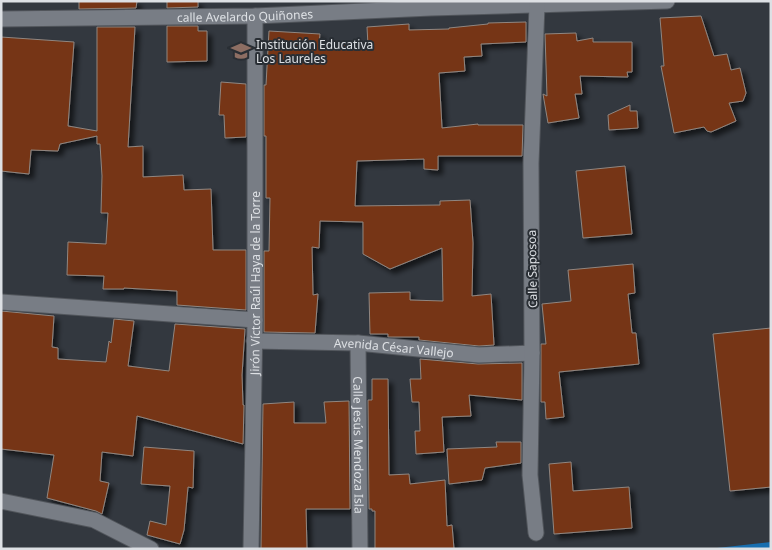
<svg xmlns="http://www.w3.org/2000/svg" width="772" height="550" viewBox="0 0 772 550" font-family="'Noto Sans',sans-serif">
<defs>
<filter id="shadow"><feDropShadow dx="4.5" dy="4.5" stdDeviation="2.5" flood-color="#0009"/></filter>
</defs>
<rect width="100%" height="100%" fill="#33383f"/>
<path fill="#176eaf" d="M 771,542 L 771,549 L 708,549 Z"/>
<g fill="#763512" stroke="#908681" filter="url(#shadow)">
<path d="M 79,1 L 137,1 L 136,8 L 79,9 Z"/>
<path d="M 167,1 L 198,1 L 198,7 L 167,8 Z"/>
<path d="M 701,16 L 714,56 L 727,54 L 731,70 L 740,68 L 746,93 L 743,101 L 729,103 L 736,121 L 711,132 L 707,131 L 704,127 L 674,133 L 661,66 L 664,66 L 660,18 Z"/>
<path d="M 526,22 L 526,42 L 481,44 L 482,56 L 464,57 L 465,71 L 439,73 L 442,128 L 478,124 L 478,125 L 523,125 L 522,156 L 438,156 L 438,170 L 424,169 L 424,159 L 357,161 L 355,206 L 440,205 L 440,201 L 470,200 L 473,243 L 472,296 L 491,294 L 494,345 L 479,346 L 419,340 L 419,337 L 388,337 L 388,334 L 370,334 L 369,293 L 410,292 L 410,300 L 443,301 L 442,248 L 390,269 L 363,254 L 363,222 L 320,221 L 319,248 L 312,247 L 313,295 L 318,294 L 315,333 L 264,332 L 264,251 L 269,251 L 270,198 L 266,198 L 266,136 L 264,136 L 264,85 L 266,85 L 269,31 L 320,34 L 319,44 L 368,45 L 367,27 L 409,24 L 409,30 L 449,29 L 449,28 L 488,24 L 488,23 Z"/>
<path d="M 167,26 L 198,26 L 198,31 L 207,31 L 207,61 L 167,62 Z"/>
<path d="M 97,27 L 135,27 L 128,147 L 143,146 L 143,177 L 183,175 L 184,190 L 211,189 L 213,250 L 246,250 L 246,310 L 177,305 L 177,291 L 124,288 L 124,289 L 103,289 L 104,276 L 67,275 L 68,242 L 106,244 L 108,213 L 101,213 L 102,176 L 100,144 L 97,144 L 97,136 L 60,144 L 58,151 L 31,150 L 29,174 L 1,171 L 1,37 L 74,42 L 68,126 L 97,131 Z"/>
<path d="M 576,33 L 577,41 L 593,38 L 593,42 L 632,42 L 632,72 L 627,72 L 628,77 L 580,76 L 582,94 L 575,94 L 579,118 L 548,123 L 543,94 L 547,96 L 545,34 Z"/>
<path d="M 221,82 L 246,84 L 246,137 L 225,138 L 224,115 L 219,115 Z"/>
<path d="M 630,105 L 630,111 L 637,111 L 638,128 L 609,130 L 608,115 Z"/>
<path d="M 625,166 L 632,234 L 583,238 L 576,171 Z"/>
<path d="M 633,264 L 635,293 L 628,294 L 632,333 L 636,333 L 639,364 L 559,372 L 564,417 L 546,419 L 545,402 L 541,402 L 541,344 L 546,344 L 542,304 L 571,301 L 568,270 Z"/>
<path d="M 1,311 L 54,316 L 52,347 L 58,348 L 58,359 L 106,362 L 109,341 L 111,343 L 114,319 L 134,321 L 128,366 L 169,371 L 175,324 L 245,329 L 242,375 L 243,405 L 244,405 L 243,444 L 137,416 L 133,456 L 102,452 L 100,481 L 109,483 L 102,514 L 96,511 L 47,498 L 54,455 L 1,449 Z"/>
<path d="M 771,328 L 771,487 L 730,491 L 713,334 Z"/>
<path d="M 420,359 L 478,364 L 522,363 L 522,400 L 469,395 L 471,416 L 442,417 L 444,452 L 416,454 L 415,431 L 420,431 L 419,402 L 412,402 L 410,379 L 421,379 Z"/>
<path d="M 372,379 L 388,379 L 389,475 L 409,474 L 410,484 L 445,480 L 447,526 L 452,525 L 454,549 L 375,549 L 375,511 L 372,511 L 372,509 L 369,509 L 368,400 L 372,400 Z"/>
<path d="M 349,401 L 350,509 L 306,509 L 307,549 L 261,549 L 263,404 L 294,402 L 294,423 L 326,423 L 324,402 Z"/>
<path d="M 496,442 L 521,442 L 521,463 L 485,468 L 482,480 L 449,484 L 447,449 L 497,447 Z"/>
<path d="M 144,447 L 194,451 L 193,488 L 188,487 L 184,530 L 180,544 L 147,535 L 150,521 L 166,525 L 170,486 L 141,484 Z"/>
<path d="M 571,462 L 573,491 L 629,487 L 632,528 L 554,534 L 549,464 Z"/>
</g>
<g fill="none" stroke-linecap="round" stroke-linejoin="round">
<defs>
<g id="minor">
<path id="s1" d="M 1,19 L 255,16 L 431,8 L 667,1"/>
<path d="M 1,302 L 255,320"/>
<path id="s2" d="M 254,341 L 358,343 L 479,355 L 532,353"/>
<path id="s3" d="M 358,343 L 360,549"/>
<path d="M 1,501 L 94,520 L 151,549"/>
<path d="M 536,533 L 530,475 L 532,353 L 531,163 L 537,5"/>
<path id="s4" d="M 251,549 L 255,320 L 255,16"/>
</g>
</defs>
<use href="#minor" stroke="#51555b" stroke-width="17"/>
<use href="#minor" stroke="#787d85" stroke-width="15"/>
</g>
<defs>
<symbol id="school-bare" viewBox="-9 -9 18 18"><path d="M0-5L7-2L0 1L-7-2ZM-4 1L0 2.5L4 1V4Q0 6-4 4Z" fill="#8d6e63" stroke="#292e34" stroke-width="2.5" paint-order="stroke"/></symbol>
</defs>
<g fill-rule="evenodd">
<use href="#school-bare" x="227" y="37" width="28" height="28"/>
</g>
<g text-anchor="middle" dominant-baseline="central" stroke-width="4" stroke-linejoin="round" paint-order="stroke">
<g font-size="12" fill="#dde0e4" stroke="#292e34">
<text stroke="none"><textPath href="#s1" startOffset="244">calle Avelardo Quiñones</textPath></text>
<text transform="translate(532 269) rotate(-91)">Calle Saposoa</text>
<text stroke="none"><textPath href="#s4" startOffset="266">Jirón Víctor Raúl Haya de la Torre</textPath></text>
<text stroke="none"><textPath href="#s2" startOffset="140">Avenida César Vallejo</textPath></text>
<text stroke="none"><textPath href="#s3" startOffset="102">Calle Jesús Mendoza Isla</textPath></text>
</g>
<g font-size="12" fill="#dde0e4" stroke="#292e34" text-anchor="start">
<text x="256" y="44">Institución Educativa<tspan x="256" dy="14">Los Laureles</tspan></text>
</g>
</g>
<rect width="772" height="550" fill="none" stroke="#dde0e4" stroke-width="5"/>
</svg>
